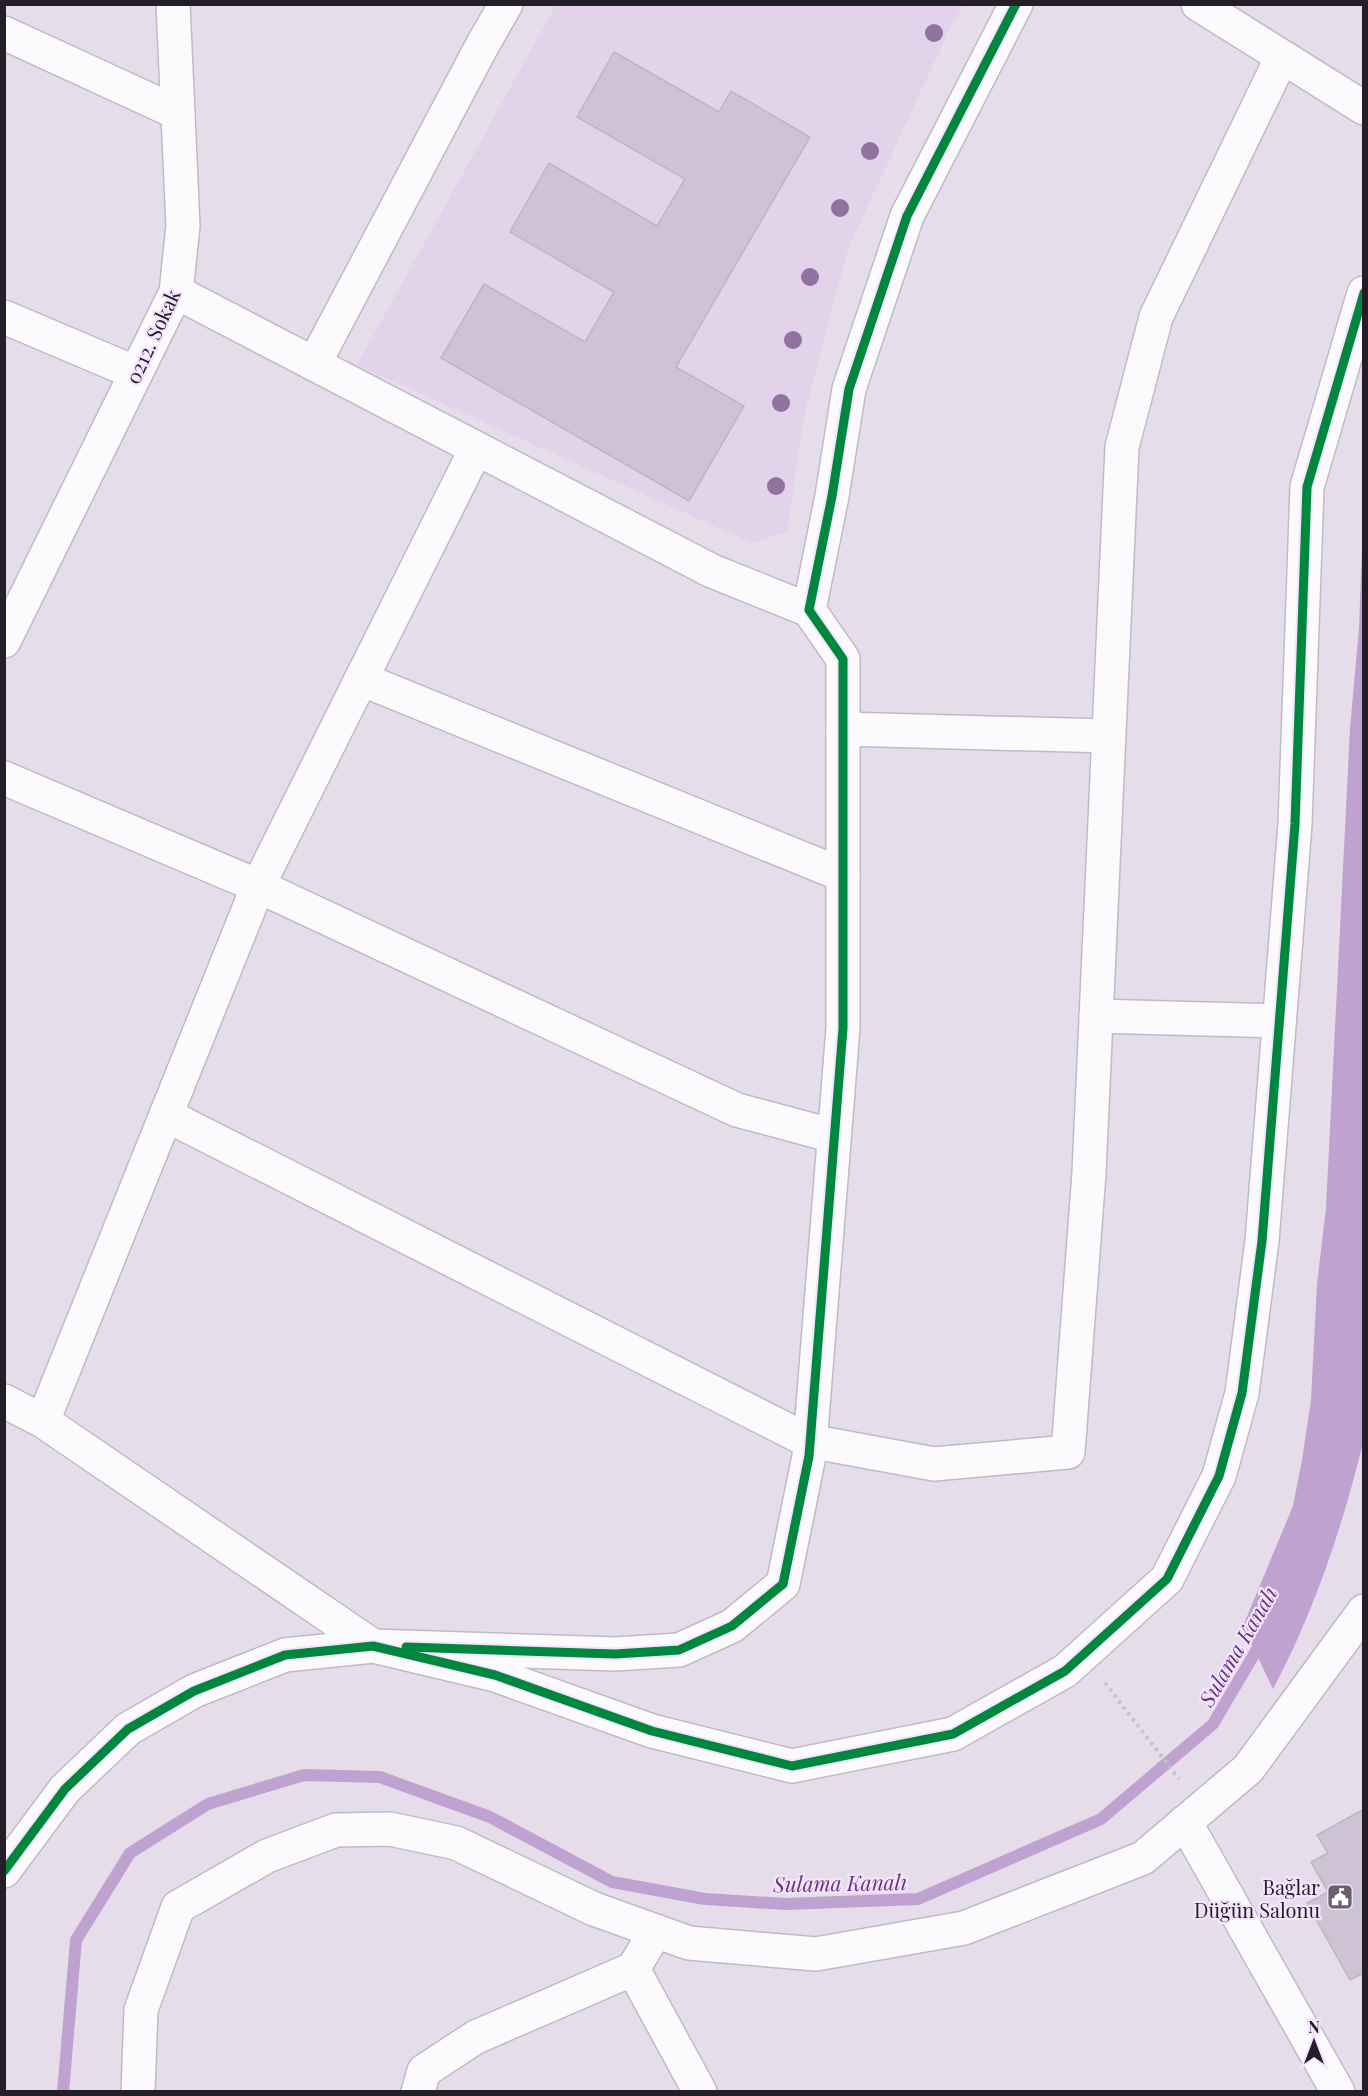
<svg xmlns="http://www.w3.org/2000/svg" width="1368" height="2096" viewBox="0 0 1368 2096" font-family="'Playfair Display',serif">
<rect width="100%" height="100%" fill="#e6ddeb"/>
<path fill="#e2d2ea" d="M 556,5 L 964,5 L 951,26 L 848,249 L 804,415 L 787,532 L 752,543 L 357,365 Z"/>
<path fill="#c0a2d0" d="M 1363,520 L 1363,1443 C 1342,1528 1314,1612 1273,1689 L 1243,1626 L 1293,1506 L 1302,1460 L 1311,1400 L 1317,1284 L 1326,1208 L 1350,728 L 1359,628 Z"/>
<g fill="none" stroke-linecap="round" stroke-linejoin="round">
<path stroke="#c0a2d0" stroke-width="12" d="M 63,2092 L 76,1940 L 130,1853 L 208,1804 L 304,1775 L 380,1777 L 490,1817 L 612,1882 L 705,1899 L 786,1904 L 918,1899 L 1101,1819 L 1213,1724 L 1262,1641"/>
</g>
<g fill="#cec3d4" stroke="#bdb6c1" stroke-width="1.5">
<path d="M 614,52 L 719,112 L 731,91 L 810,137 L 676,367 L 744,406 L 689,501 L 441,358 L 484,284 L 585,342 L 614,292 L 510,232 L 549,163 L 657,226 L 685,179 L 577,117 Z"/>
<path d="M 1364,1809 L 1364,1973 L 1350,1980 L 1307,1903 L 1328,1892 L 1311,1862 L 1328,1853 L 1317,1835 Z"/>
</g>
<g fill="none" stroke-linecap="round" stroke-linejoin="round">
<defs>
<g id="minor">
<path d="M 1198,4 L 1364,108"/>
<path d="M 4,33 L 178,113"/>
<path d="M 176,292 L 712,571 L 809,610"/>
<path d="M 4,317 L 136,373"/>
<path d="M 314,364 L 483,44 L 506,4"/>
<path d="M 4,641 L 176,292 L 183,226 L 173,4"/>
<path d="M 361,679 L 843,875"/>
<path d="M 843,729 L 1107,736"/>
<path d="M 4,778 L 258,886 L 737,1110 L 834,1136"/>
<path d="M 1096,1016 L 1279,1021"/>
<path d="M 166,1115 L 809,1441 L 934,1464 L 1068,1452 L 1089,1173 L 1122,447 L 1156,317 L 1282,57"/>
<path d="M 4,1401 L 43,1421 L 373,1646 L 615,1654 L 679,1650 L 732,1626 L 783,1584 L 809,1456 L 843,1028 L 843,659 L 809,610 L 832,496 L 849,389 L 907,216 L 1016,4"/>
<path d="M 43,1421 L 258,886 L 476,449"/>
<path d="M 1185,1822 L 1338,2092"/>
<path d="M 633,1969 L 700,2092"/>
<path d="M 418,2092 L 424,2071 L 476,2037 L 633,1969 L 656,1931"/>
</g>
<g id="tertiary">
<path d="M 4,1871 L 65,1789 L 128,1729 L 194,1691 L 285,1655 L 373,1646 L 495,1675 L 652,1731 L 792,1766 L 953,1734 L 1065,1671 L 1167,1579 L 1219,1476 L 1242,1393 L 1262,1241 L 1295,824 L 1307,487 L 1364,293"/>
<path d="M 138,2092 L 141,2010 L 178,1907 L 267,1856 L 336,1830 L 390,1829 L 456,1843 L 594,1909 L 689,1943 L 816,1954 L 964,1928 L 1143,1858 L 1248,1769 L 1364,1611"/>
</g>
</defs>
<use href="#minor" stroke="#c1bac5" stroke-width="36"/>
<use href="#tertiary" stroke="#c1bac5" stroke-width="36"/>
<path stroke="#c5c2c7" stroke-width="4" stroke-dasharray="3 4.5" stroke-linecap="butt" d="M 1105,1683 L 1179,1779"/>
<use href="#minor" stroke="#fbfafc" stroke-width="33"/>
<use href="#tertiary" stroke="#fbfafc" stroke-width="33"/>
<defs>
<g id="cycleway">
<path d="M 406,1647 L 615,1654 L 679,1650 L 732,1626 L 783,1584 L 809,1456 L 843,1028 L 843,659 L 809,610 L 832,496 L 849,389 L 907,216 L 1016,4"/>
<path d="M 4,1871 L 65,1789 L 128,1729 L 194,1691 L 285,1655 L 373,1646 L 495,1675 L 652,1731 L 792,1766 L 953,1734 L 1065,1671 L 1167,1579 L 1219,1476 L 1242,1393 L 1262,1241 L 1295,824 L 1307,487 L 1364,293"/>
</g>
</defs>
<use href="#cycleway" stroke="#f5e4fe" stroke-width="13"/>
<use href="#cycleway" stroke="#00873e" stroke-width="9"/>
</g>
<g fill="#9272a0">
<circle cx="934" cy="33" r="9"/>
<circle cx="870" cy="151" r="9"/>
<circle cx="840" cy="208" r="9"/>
<circle cx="810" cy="277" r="9"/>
<circle cx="793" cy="340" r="9"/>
<circle cx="781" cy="403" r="9"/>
<circle cx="776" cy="486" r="9"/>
</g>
<defs>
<symbol id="civic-square" viewBox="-11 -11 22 22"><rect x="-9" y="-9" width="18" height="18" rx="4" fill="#68616c" stroke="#f5e4fe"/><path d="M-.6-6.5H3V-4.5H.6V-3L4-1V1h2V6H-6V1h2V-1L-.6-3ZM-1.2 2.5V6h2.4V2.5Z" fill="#fff"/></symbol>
</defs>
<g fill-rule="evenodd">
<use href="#civic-square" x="1325" y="1882" width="30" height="30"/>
</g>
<g text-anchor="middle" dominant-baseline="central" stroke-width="4.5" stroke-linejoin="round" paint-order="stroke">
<g font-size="20" fill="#241e28" stroke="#f5e4fe">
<text transform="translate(152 336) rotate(-65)">0212. Sokak</text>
</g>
<g font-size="20" fill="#241e28" stroke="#f5e4fe" text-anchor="end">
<text x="1320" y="1886">Bağlar<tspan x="1320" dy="23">Düğün Salonu</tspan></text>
</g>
<g font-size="21" font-style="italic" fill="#66357d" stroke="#f5e4fe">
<text transform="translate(1237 1646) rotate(-60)">Sulama Kanalı</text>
<text transform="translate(840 1882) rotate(-1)">Sulama Kanalı</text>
</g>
</g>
<rect width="1368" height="2096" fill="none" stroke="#241e28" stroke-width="12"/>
<g transform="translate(1314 2042)" stroke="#f5e4fe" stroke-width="4.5" paint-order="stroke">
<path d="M0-4.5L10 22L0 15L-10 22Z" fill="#241e28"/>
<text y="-9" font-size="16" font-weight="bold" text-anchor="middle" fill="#241e28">N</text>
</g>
</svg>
